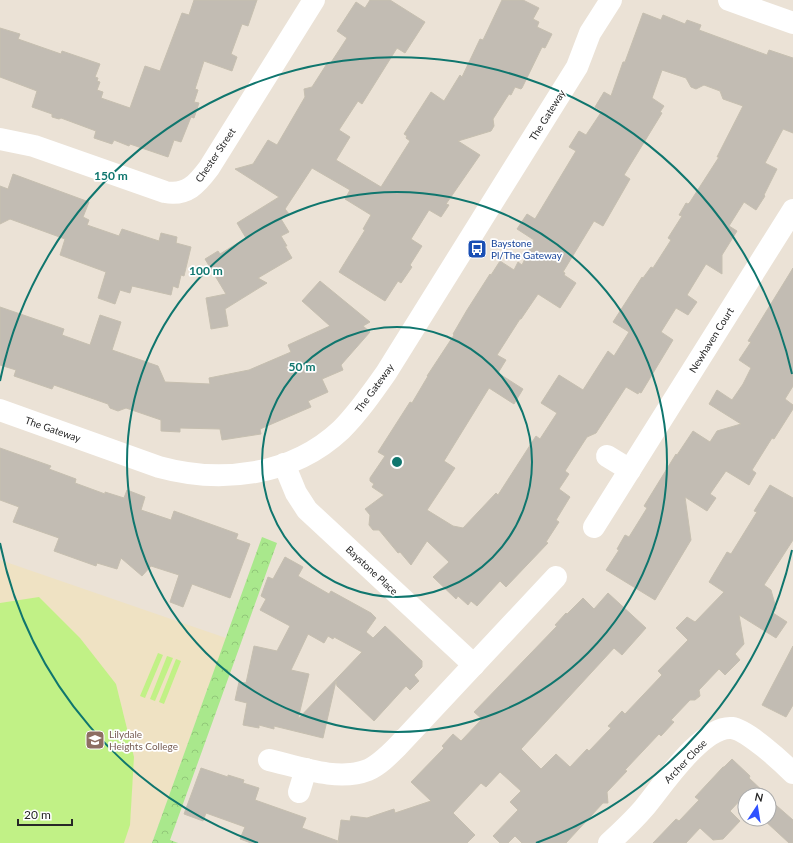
<svg xmlns="http://www.w3.org/2000/svg" width="793" height="843" viewBox="0 0 793 843" font-family="Lato,sans-serif">
<defs>
<pattern id="park-crowns" width="20" height="18" patternUnits="userSpaceOnUse"><rect width="20" height="18" fill="#a9e88c"/><path d="M2 6a3 3 0 1 1 6 0M12 15a3 3 0 1 1 6 0" fill="none" stroke="#91c779"/></pattern>
</defs>
<rect width="100%" height="100%" fill="#ebe2d6"/>
<path fill="#efe2c3" d="M 0,560 L 226,638 L 152,843 L 0,843 Z"/>
<path fill="url(#park-crowns)" d="M 262,537 L 277,543 L 170,840 L 178,843 L 152,843 Z"/>
<g fill="#c1f186">
<path d="M 39,597 L 80,638 L 116,684 L 134,757 L 130,825 L 124,843 L 0,843 L 0,603 Z"/>
<path d="M 158,653 L 163,655 L 145,698 L 140,696 Z"/>
<path d="M 167,656 L 173,658 L 155,701 L 150,699 Z"/>
<path d="M 176,659 L 181,661 L 164,704 L 159,702 Z"/>
</g>
<g fill="#c2bcb3" stroke="#c6bfb0" fill-rule="evenodd">
<path d="M 194,0 L 257,0 L 248,26 L 242,24 L 231,54 L 237,57 L 232,71 L 204,61 L 195,89 L 198,90 L 194,102 L 199,103 L 194,118 L 191,117 L 181,142 L 174,140 L 168,157 L 130,144 L 129,146 L 114,140 L 112,144 L 94,138 L 96,131 L 61,118 L 59,119 L 52,117 L 52,114 L 32,107 L 37,91 L 0,77 L 0,28 L 20,34 L 18,39 L 61,54 L 62,51 L 100,64 L 95,77 L 98,78 L 97,81 L 100,82 L 97,90 L 103,92 L 101,98 L 130,108 L 145,66 L 160,71 L 182,13 L 189,15 Z"/>
<path d="M 370,0 L 390,0 L 425,22 L 405,53 L 397,48 L 362,104 L 358,101 L 339,130 L 350,137 L 336,160 L 381,187 L 410,141 L 406,138 L 407,136 L 404,134 L 431,92 L 444,101 L 460,75 L 462,77 L 480,39 L 483,40 L 502,0 L 523,0 L 539,8 L 533,19 L 539,22 L 537,27 L 552,34 L 545,48 L 542,47 L 522,88 L 521,89 L 515,87 L 511,95 L 509,94 L 493,119 L 494,126 L 491,131 L 458,141 L 480,155 L 446,204 L 449,205 L 441,217 L 429,210 L 411,239 L 422,246 L 410,265 L 412,267 L 401,283 L 398,281 L 385,301 L 339,272 L 365,230 L 363,229 L 371,215 L 345,199 L 350,190 L 312,168 L 285,209 L 289,214 L 281,219 L 289,232 L 281,236 L 287,246 L 285,246 L 292,258 L 258,278 L 267,283 L 225,309 L 228,326 L 211,329 L 206,298 L 226,294 L 205,259 L 218,251 L 220,254 L 246,238 L 237,223 L 279,197 L 235,169 L 253,164 L 268,140 L 277,145 L 305,97 L 304,89 L 312,87 L 328,62 L 330,64 L 347,38 L 337,31 L 356,2 L 365,8 Z"/>
<path d="M 643,13 L 661,20 L 663,15 L 685,24 L 687,20 L 701,25 L 699,30 L 767,55 L 769,50 L 793,58 L 793,133 L 783,129 L 765,163 L 777,169 L 764,195 L 765,196 L 756,210 L 744,202 L 729,226 L 737,231 L 722,255 L 722,274 L 706,264 L 687,295 L 697,302 L 688,315 L 676,308 L 661,332 L 673,340 L 641,393 L 639,392 L 638,394 L 626,387 L 596,433 L 587,437 L 565,471 L 569,474 L 559,489 L 570,497 L 556,520 L 559,522 L 546,542 L 548,543 L 506,587 L 500,581 L 477,606 L 471,601 L 468,605 L 458,596 L 456,599 L 433,577 L 449,562 L 427,541 L 411,565 L 400,552 L 398,553 L 379,530 L 373,530 L 369,525 L 370,515 L 365,509 L 384,495 L 372,487 L 374,484 L 370,481 L 370,478 L 385,456 L 378,452 L 410,402 L 412,403 L 428,376 L 427,376 L 454,335 L 453,334 L 467,310 L 490,274 L 491,275 L 500,261 L 514,270 L 518,262 L 522,265 L 534,240 L 517,229 L 527,214 L 535,219 L 576,151 L 569,147 L 579,131 L 586,135 L 602,111 L 595,107 L 604,92 L 611,96 L 623,62 L 625,62 ZM 662,70 L 686,78 L 691,87 L 696,89 L 704,85 L 720,91 L 723,99 L 743,106 L 717,157 L 719,157 L 690,202 L 688,204 L 686,203 L 679,215 L 682,216 L 668,238 L 671,240 L 653,268 L 651,267 L 643,278 L 642,277 L 613,322 L 629,332 L 614,356 L 608,351 L 583,390 L 559,375 L 541,403 L 557,413 L 540,439 L 536,436 L 498,495 L 496,493 L 463,528 L 453,526 L 427,510 L 455,468 L 444,461 L 489,388 L 514,404 L 523,389 L 498,373 L 506,360 L 497,355 L 520,319 L 521,319 L 538,294 L 560,308 L 576,283 L 564,275 L 565,273 L 563,272 L 594,221 L 603,226 L 630,179 L 624,175 L 662,113 L 660,112 L 664,106 L 652,98 Z"/>
<path d="M 13,174 L 89,202 L 83,217 L 89,220 L 87,225 L 119,236 L 122,229 L 159,241 L 161,233 L 177,237 L 176,243 L 191,247 L 184,276 L 181,275 L 178,288 L 173,286 L 171,295 L 132,286 L 130,293 L 120,290 L 115,304 L 98,298 L 106,272 L 60,255 L 65,239 L 10,219 L 0,224 L 0,186 L 8,189 Z"/>
<path d="M 793,268 L 793,386 L 785,399 L 793,405 L 793,409 L 774,439 L 772,438 L 752,470 L 756,473 L 749,485 L 726,471 L 710,494 L 716,498 L 707,511 L 685,497 L 691,540 L 655,600 L 606,570 L 619,550 L 617,549 L 625,535 L 629,537 L 647,508 L 644,506 L 676,454 L 677,455 L 693,431 L 710,442 L 717,431 L 741,424 L 709,404 L 717,390 L 732,400 L 743,384 L 751,368 L 739,360 L 751,342 L 748,341 Z"/>
<path d="M 320,281 L 370,322 L 363,326 L 370,332 L 341,365 L 343,370 L 322,379 L 328,392 L 308,401 L 311,407 L 260,429 L 261,434 L 222,440 L 220,429 L 180,428 L 180,432 L 161,431 L 161,420 L 126,408 L 118,411 L 110,408 L 108,404 L 54,385 L 52,389 L 14,376 L 16,370 L 0,365 L 0,307 L 64,329 L 62,335 L 90,345 L 100,315 L 121,322 L 112,350 L 158,366 L 165,382 L 210,384 L 209,378 L 249,370 L 291,352 L 288,345 L 330,326 L 302,301 Z"/>
<path d="M 0,448 L 51,466 L 49,469 L 76,479 L 75,483 L 105,494 L 105,492 L 124,498 L 127,490 L 145,497 L 141,510 L 171,520 L 174,511 L 238,534 L 236,539 L 250,544 L 230,598 L 192,584 L 183,607 L 170,602 L 179,575 L 151,566 L 142,576 L 121,558 L 117,569 L 97,563 L 96,566 L 54,551 L 59,538 L 13,522 L 19,507 L 0,500 Z"/>
<path d="M 770,485 L 793,498 L 793,540 L 764,585 L 771,590 L 776,608 L 773,613 L 787,622 L 776,638 L 739,615 L 744,644 L 735,654 L 740,660 L 725,675 L 719,669 L 699,690 L 700,696 L 695,700 L 690,700 L 671,720 L 674,722 L 661,736 L 659,734 L 625,770 L 627,771 L 607,792 L 608,803 L 603,803 L 566,843 L 522,843 L 515,836 L 508,843 L 500,843 L 493,836 L 518,810 L 510,802 L 521,791 L 500,772 L 486,787 L 481,783 L 453,813 L 475,835 L 467,843 L 338,843 L 341,820 L 350,821 L 351,816 L 367,818 L 394,809 L 395,813 L 431,801 L 411,782 L 444,748 L 442,746 L 453,734 L 461,741 L 482,719 L 474,712 L 557,626 L 555,625 L 566,613 L 567,614 L 583,598 L 594,609 L 608,593 L 646,628 L 622,655 L 614,648 L 521,749 L 541,769 L 556,754 L 570,767 L 587,749 L 589,751 L 611,728 L 608,726 L 622,711 L 625,714 L 662,675 L 658,671 L 688,640 L 676,628 L 687,617 L 695,622 L 724,592 L 709,582 L 727,552 L 731,554 L 757,512 L 754,511 Z"/>
<path d="M 285,557 L 303,567 L 298,576 L 329,594 L 331,591 L 371,613 L 376,618 L 366,632 L 373,638 L 385,626 L 422,661 L 422,667 L 414,675 L 419,681 L 410,690 L 406,686 L 374,721 L 337,686 L 336,681 L 323,738 L 274,726 L 274,729 L 259,725 L 259,728 L 243,725 L 247,703 L 235,700 L 239,682 L 246,683 L 254,646 L 277,651 L 290,626 L 260,610 L 266,599 L 261,596 L 268,577 L 273,579 ZM 308,634 L 324,643 L 328,636 L 333,639 L 334,637 L 362,652 L 298,719 L 309,674 L 291,670 Z"/>
<path d="M 793,646 L 793,705 L 786,717 L 762,705 Z"/>
<path d="M 732,759 L 750,776 L 749,778 L 767,795 L 745,795 L 730,811 L 740,821 L 723,839 L 713,840 L 700,828 L 686,843 L 653,843 L 676,819 L 679,821 L 699,800 L 695,797 L 723,767 L 724,767 Z"/>
<path d="M 201,768 L 228,777 L 228,775 L 244,780 L 243,783 L 259,788 L 255,800 L 306,818 L 302,828 L 338,841 L 337,843 L 251,843 L 240,839 L 245,827 L 206,813 L 203,821 L 184,814 Z"/>
<path d="M 769,799 L 793,820 L 793,843 L 789,843 L 764,820 L 769,819 Z"/>
</g>
<g fill="none" stroke-linecap="round" stroke-linejoin="round">
<g stroke="#fff" stroke-width="22">
<path d="M 729,0 L 793,23"/>
<path d="M 0,139 L 34,146 L 165,192 C 187,196 197,184 209,168 L 314,0"/>
<path d="M 0,410 L 159,467 C 221,484 292,476 341,430 C 358,413 372,393 386,373 L 577,67 L 590,33 L 611,0"/>
<path d="M 607,456 L 630,470"/>
<path d="M 284,464 L 296,493 L 307,510 L 474,665"/>
<path d="M 594,527 L 793,210"/>
<path d="M 269,760 C 299,767 338,782 368,770 C 379,765 388,756 397,747 L 556,577"/>
<path d="M 299,792 L 306,769"/>
<path d="M 609,843 C 621,832 633,821 644,808 C 661,788 702,725 732,728 C 747,730 781,761 793,773"/>
</g>
</g>
<g fill="none" stroke="#0f766e" stroke-width="2">
<circle cx="397" cy="462" r="135"/>
<circle cx="397" cy="462" r="270"/>
<path d="M792 550A405 405 0 0 1 536 843M258 843A405 405 0 0 1 0 543M0 381A405 405 0 0 1 792 374"/>
</g>
<defs>
<symbol id="bus-square" viewBox="-11 -11 22 22"><rect x="-9" y="-9" width="18" height="18" rx="4" fill="#1a4fb4" stroke="#fff"/><path d="M-5-6H5V4H4V6H2V4H-2V6H-4V4H-5ZM-3.5-4V0h7V-4ZM-3.5 1.2v1.5H-2V1.2ZM2 1.2v1.5H3.5V1.2Z" fill="#fff"/></symbol>
<symbol id="school-square" viewBox="-11 -11 22 22"><rect x="-9" y="-9" width="18" height="18" rx="4" fill="#8d6e63" stroke="#fff"/><path d="M0-5L7-2L0 1L-7-2ZM-4 1L0 2.5L4 1V4Q0 6-4 4Z" fill="#fff"/></symbol>
</defs>
<g fill-rule="evenodd">
<use href="#bus-square" x="466" y="238" width="22" height="22"/>
<use href="#school-square" x="84" y="729" width="22" height="22"/>
</g>
<g text-anchor="middle" dominant-baseline="central" stroke-width="3.5" stroke-linejoin="round" paint-order="stroke">
<g font-size="10" fill="#272727" stroke="#fff">
<text transform="translate(547 115) rotate(-58)">The Gateway</text>
<text transform="translate(215 155) rotate(-56)">Chester Street</text>
<text transform="translate(711 340) rotate(-58)">Newhaven Court</text>
<text transform="translate(374 388) rotate(-54)">The Gateway</text>
<text transform="translate(53 429) rotate(19)">The Gateway</text>
<text transform="translate(372 570) rotate(43)">Baystone Place</text>
<text transform="translate(685 761) rotate(-46)">Archer Close</text>
</g>
<g font-size="10" fill="#164399" stroke="#fff" text-anchor="start">
<text x="491" y="243">Baystone<tspan x="491" dy="12">Pl/The Gateway</tspan></text>
</g>
<g font-size="10" fill="#785e54" stroke="#fff" text-anchor="start">
<text x="109" y="734">Lilydale<tspan x="109" dy="12">Heights College</tspan></text>
</g>
</g>
<circle cx="397" cy="462" r="6" fill="#0f766e" stroke="#fff" stroke-width="2"/>
<g font-size="12" text-anchor="middle" font-weight="bold" fill="#0f766e" stroke="#fff" stroke-width="3.5" stroke-linejoin="round" paint-order="stroke">
<text x="111" y="180">150 m</text>
<text x="206" y="275">100 m</text>
<text x="302" y="371">50 m</text>
</g>
<g transform="translate(757 807) rotate(12)"><circle r="19" fill="#ffffff" stroke="#a9a9a9"/>
<path d="M0-3L7 15L0 10L-7 15Z" fill="#2f51ff"/>
<text y="-6" font-size="11" font-weight="bold" text-anchor="middle" fill="#272727">N</text>
</g>
<path d="M18 819v6h54v-6" fill="none" stroke="#272727" stroke-width="2"/>
<text x="24" y="819" font-size="12" fill="#272727" stroke="#ffffff" stroke-width="3" paint-order="stroke">20 m</text>
</svg>
